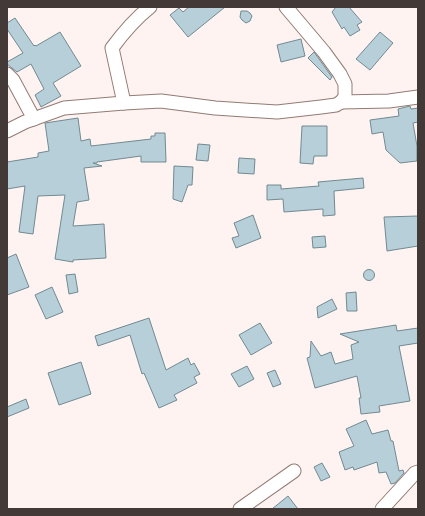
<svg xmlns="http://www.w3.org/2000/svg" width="425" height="516" viewBox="0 0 425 516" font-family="'Roboto Condensed',sans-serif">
<rect width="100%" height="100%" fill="#fef3f0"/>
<g fill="#b6cfd8" stroke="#718a92">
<path d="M 189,7 L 225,7 L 188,37 L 170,15 L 179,8 L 183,12 Z"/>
<path d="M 336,7 L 349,7 L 362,22 L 357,25 L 360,30 L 350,36 L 344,27 L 342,29 L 332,12 Z"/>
<path d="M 241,11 L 247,11 L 250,13 L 252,16 L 250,21 L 246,23 L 242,20 L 240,17 Z"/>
<path d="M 15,18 L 34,46 L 35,45 L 36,46 L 60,32 L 81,66 L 53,83 L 61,96 L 41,107 L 35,95 L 44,89 L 31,64 L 17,72 L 7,64 L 7,62 L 23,53 L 7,29 L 7,23 Z"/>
<path d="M 380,32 L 393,43 L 370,70 L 356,59 Z"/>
<path d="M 301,39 L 305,56 L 281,62 L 277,45 Z"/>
<path d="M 314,52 L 332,77 L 330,80 L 308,58 Z"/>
<path d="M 410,106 L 411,109 L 418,108 L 418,122 L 413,123 L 417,146 L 417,161 L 400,163 L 386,150 L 383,132 L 372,134 L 370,120 L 399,116 L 398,109 Z"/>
<path d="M 78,118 L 81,141 L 90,139 L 91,146 L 151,139 L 151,136 L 155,136 L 155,133 L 165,133 L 166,162 L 141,162 L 141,156 L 97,162 L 97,163 L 93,163 L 102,166 L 84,168 L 89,200 L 77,202 L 73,226 L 104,224 L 106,258 L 73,260 L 73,262 L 55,259 L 65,195 L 38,196 L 33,234 L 19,232 L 25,186 L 7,189 L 7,162 L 38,157 L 38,153 L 49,151 L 45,123 Z"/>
<path d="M 302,126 L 327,126 L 327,156 L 314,156 L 313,164 L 300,163 Z"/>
<path d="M 198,144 L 210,145 L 208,161 L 196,160 Z"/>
<path d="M 239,158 L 255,159 L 254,174 L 238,173 Z"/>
<path d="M 174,166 L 193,167 L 192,185 L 188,185 L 182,202 L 173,199 Z"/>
<path d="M 363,178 L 364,188 L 334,191 L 335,215 L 323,216 L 323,209 L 284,212 L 283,199 L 267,200 L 267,185 L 281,185 L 281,189 L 319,186 L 318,182 Z"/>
<path d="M 253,215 L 261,238 L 236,248 L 232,238 L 239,236 L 234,223 Z"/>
<path d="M 418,216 L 418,246 L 387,251 L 384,217 Z"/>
<path d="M 325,236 L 326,247 L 313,248 L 312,237 Z"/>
<path d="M 16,254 L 29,287 L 7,295 L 7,258 Z"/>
<circle cx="369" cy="275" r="5.5"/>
<path d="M 75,274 L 78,292 L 69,294 L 66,275 Z"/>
<path d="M 52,287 L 63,312 L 46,319 L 35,295 Z"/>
<path d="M 356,292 L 357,311 L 347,311 L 346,293 Z"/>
<path d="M 332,299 L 337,309 L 318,318 L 317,307 Z"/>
<path d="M 149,318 L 166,370 L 188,358 L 191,365 L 194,363 L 200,374 L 194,377 L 197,383 L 174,395 L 177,400 L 159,408 L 144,373 L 142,374 L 130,335 L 98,346 L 95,336 Z"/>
<path d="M 260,323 L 272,343 L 251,355 L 239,335 Z"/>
<path d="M 396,325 L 397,331 L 418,328 L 418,343 L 399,346 L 410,401 L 379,406 L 380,412 L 361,414 L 359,398 L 361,398 L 357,376 L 315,388 L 307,358 L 310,357 L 311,341 L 321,356 L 331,352 L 335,364 L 353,359 L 351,345 L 359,342 L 340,334 Z"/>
<path d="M 81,362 L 91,394 L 59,405 L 48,373 Z"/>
<path d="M 247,366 L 254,379 L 239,387 L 231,374 Z"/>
<path d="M 275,370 L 281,384 L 273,387 L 267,373 Z"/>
<path d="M 26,399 L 29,408 L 7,417 L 7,407 Z"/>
<path d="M 366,420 L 372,434 L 388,430 L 391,441 L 393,441 L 399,471 L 403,470 L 404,473 L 395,483 L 391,484 L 386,472 L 379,473 L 377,462 L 354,470 L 353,467 L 345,470 L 339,452 L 354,446 L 346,429 Z"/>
<path d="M 322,463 L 330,477 L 321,481 L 314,467 Z"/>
<path d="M 288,496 L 298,509 L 272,509 Z"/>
</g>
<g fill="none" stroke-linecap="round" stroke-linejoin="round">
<defs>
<g id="minor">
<path d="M 7,74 L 13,80 L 34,119"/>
<path d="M 341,102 L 389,101 L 418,97"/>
<path d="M 124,103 L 112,48 C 123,33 135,19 150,7"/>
<path d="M 7,131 L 25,122 L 64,108 L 124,103 L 161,101 L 215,108 L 277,112 L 321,107 L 336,105 L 341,102 L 345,97 L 345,84 L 340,74 L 324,52 L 286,7"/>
<path d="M 240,509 L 294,471"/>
<path d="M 382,509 L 415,473 L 418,472"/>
</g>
</defs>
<use href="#minor" stroke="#927b74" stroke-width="15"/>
<use href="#minor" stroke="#fff" stroke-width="13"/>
</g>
<rect width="425" height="516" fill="none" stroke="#433936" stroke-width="16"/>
</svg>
